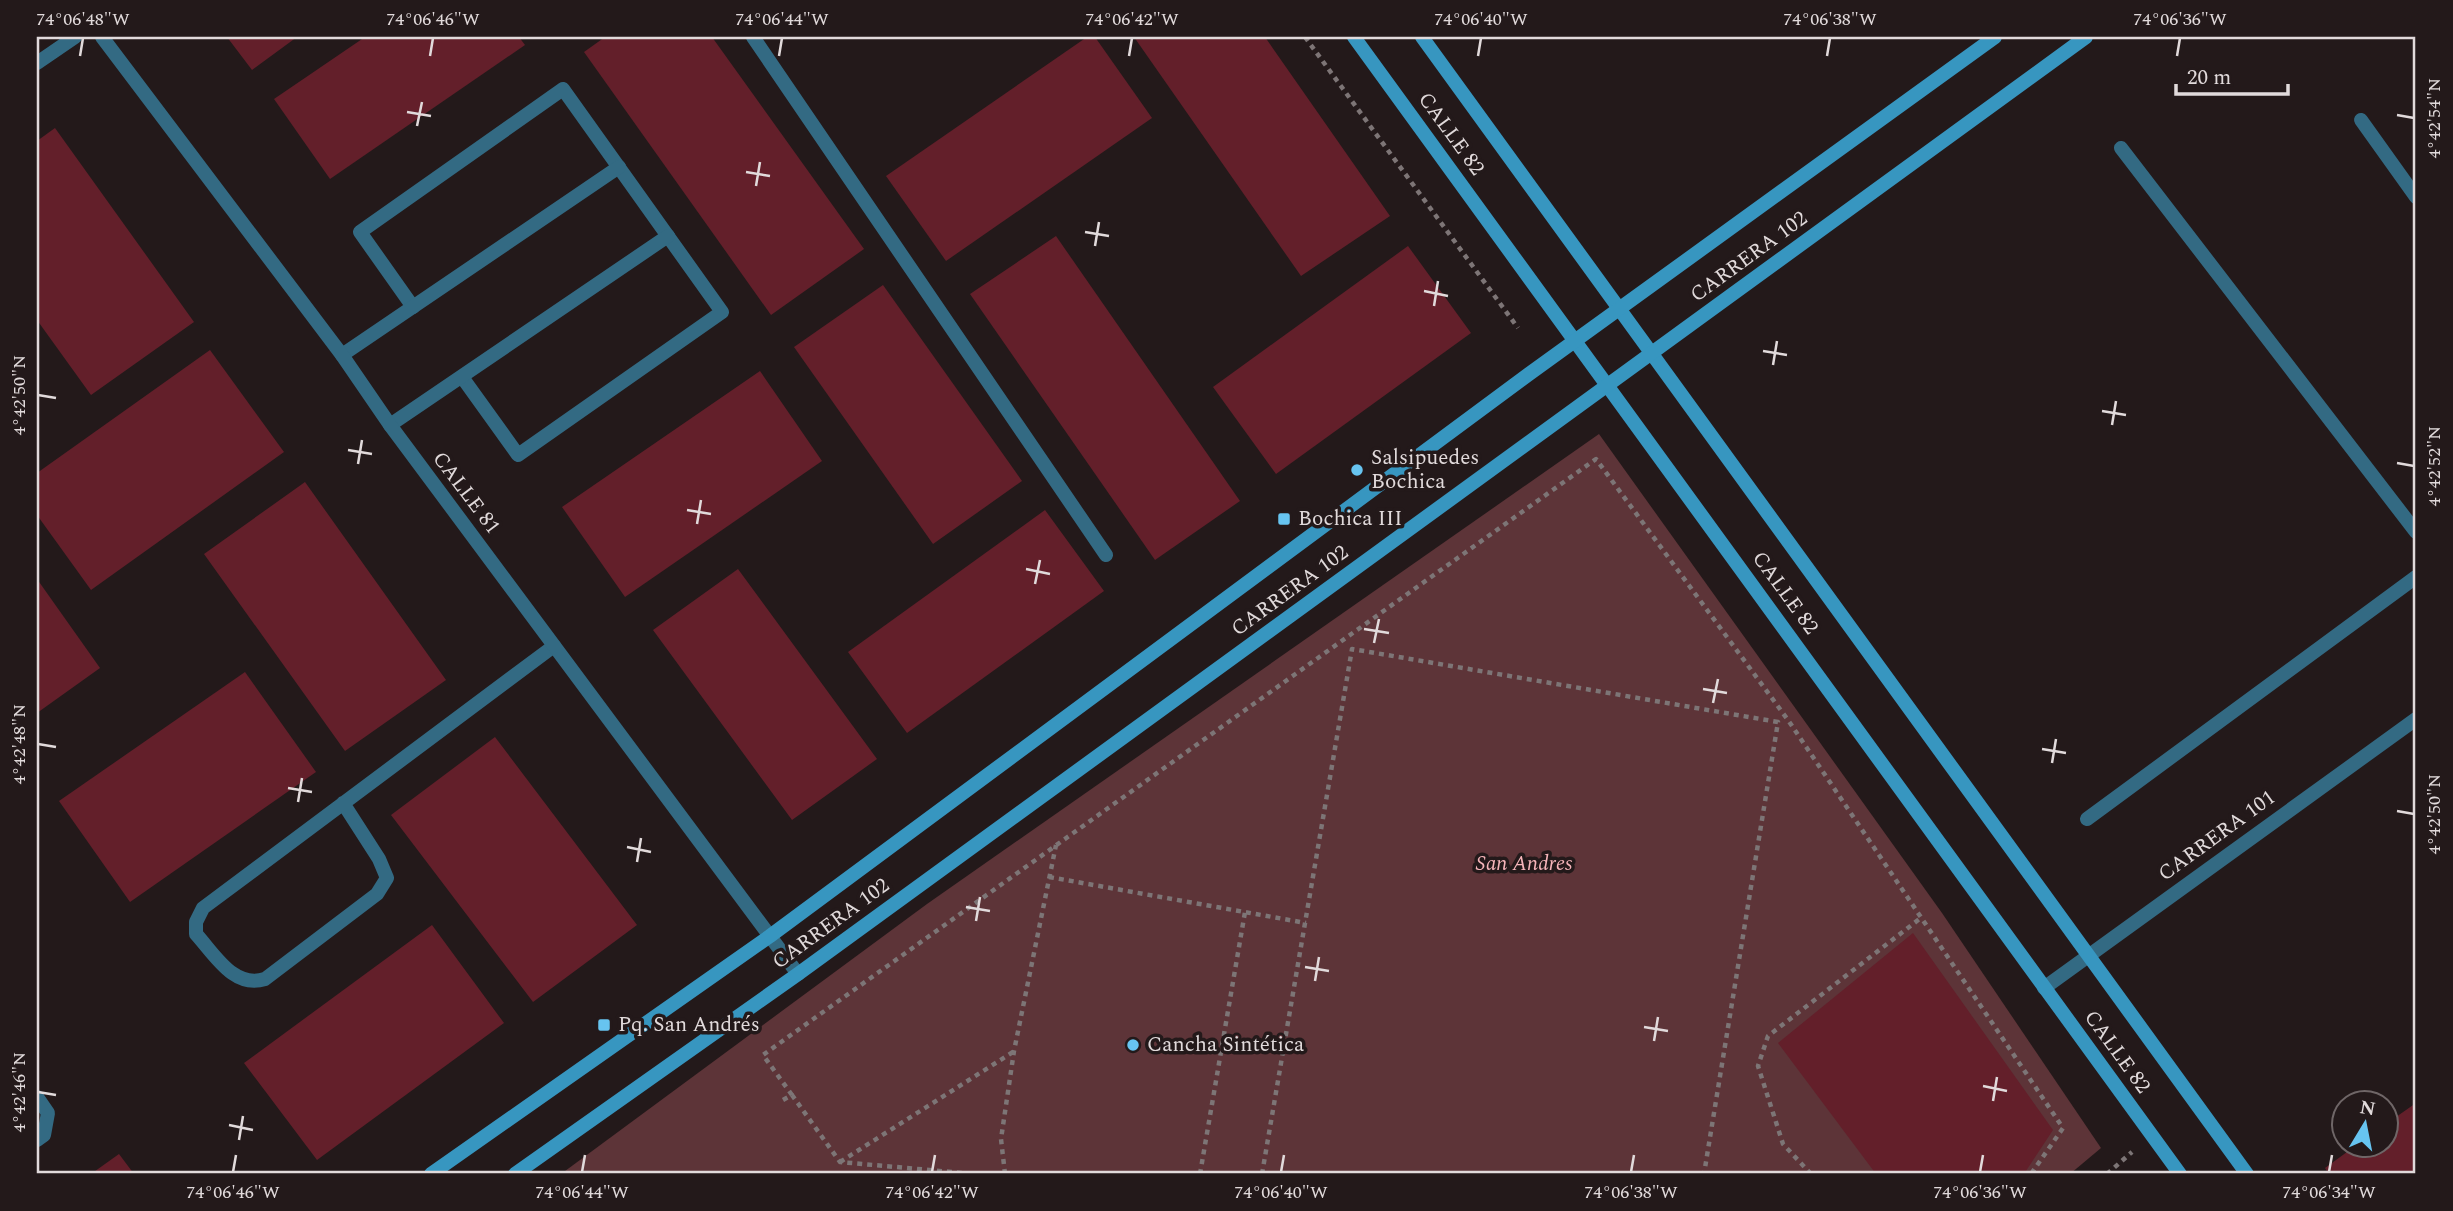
<svg xmlns="http://www.w3.org/2000/svg" width="2453" height="1211" viewBox="0 0 2453 1211" font-family="Spectral,serif">
<rect width="100%" height="100%" fill="#23191a"/>
<path fill="#5d3438" d="M 1599,434 L 1942,913 L 2101,1148 L 2070,1174 L 561,1174 L 927,904 Z"/>
<g fill="#631f2a">
<path d="M 227,37 L 297,37 L 252,70 Z"/>
<path d="M 365,37 L 519,37 L 525,45 L 330,179 L 274,99 Z"/>
<path d="M 605,37 L 712,37 L 864,249 L 771,315 L 584,52 Z"/>
<path d="M 1087,37 L 1095,37 L 1152,118 L 946,261 L 886,176 Z"/>
<path d="M 1134,37 L 1265,37 L 1390,216 L 1301,276 Z"/>
<path d="M 55,128 L 194,322 L 91,395 L 37,320 L 37,141 Z"/>
<path d="M 1056,236 L 1240,501 L 1155,560 L 970,294 Z"/>
<path d="M 1408,246 L 1471,333 L 1276,474 L 1213,387 Z"/>
<path d="M 883,285 L 1022,481 L 933,544 L 794,347 Z"/>
<path d="M 210,350 L 284,452 L 91,590 L 37,515 L 37,473 Z"/>
<path d="M 760,371 L 822,461 L 625,597 L 562,507 Z"/>
<path d="M 305,482 L 446,680 L 345,751 L 204,554 Z"/>
<path d="M 1045,510 L 1104,591 L 907,733 L 848,652 Z"/>
<path d="M 738,569 L 877,759 L 792,820 L 653,630 Z"/>
<path d="M 37,579 L 100,668 L 37,713 Z"/>
<path d="M 245,672 L 316,772 L 130,902 L 59,801 Z"/>
<path d="M 495,737 L 637,925 L 533,1002 L 391,815 Z"/>
<path d="M 432,925 L 504,1023 L 317,1160 L 244,1063 Z"/>
<path d="M 1913,933 L 2053,1130 L 2024,1174 L 1876,1174 L 1778,1043 Z"/>
<path d="M 2416,1103 L 2416,1174 L 2329,1174 L 2325,1168 L 2358,1144 L 2386,1144 L 2386,1124 Z"/>
<path d="M 119,1154 L 134,1174 L 91,1174 Z"/>
</g>
<g fill="none" stroke-linecap="round" stroke-linejoin="round">
<g stroke="#7d7576" stroke-width="4.5" stroke-dasharray="5 5" stroke-linecap="butt">
<path d="M 1305,37 L 1518,328"/>
<path d="M 1049,877 L 1306,923"/>
<path d="M 792,1095 L 763,1055 L 1596,459 L 1788,720 L 2063,1128 L 2031,1174"/>
<path d="M 783,1100 L 792,1095 L 840,1162 L 974,1174"/>
<path d="M 840,1162 L 1013,1052"/>
<path d="M 1005,1174 L 1001,1139 L 1014,1051 L 1056,845"/>
<path d="M 1200,1174 L 1245,912"/>
<path d="M 1262,1174 L 1352,649 L 1778,722 L 1704,1174"/>
<path d="M 1811,1174 L 1783,1144 L 1758,1066 L 1768,1036 L 1922,917"/>
<path d="M 2107,1174 L 2132,1152"/>
</g>
<g stroke="#336a83" stroke-width="14">
<path d="M 753,37 L 1106,555"/>
<path d="M 37,63 L 75,37"/>
<path d="M 2361,120 L 2416,197"/>
<path d="M 2121,148 L 2416,532"/>
<path d="M 413,307 L 360,232 L 563,89 L 722,312 L 518,455 L 462,377"/>
<path d="M 342,355 L 619,167"/>
<path d="M 390,425 L 668,236"/>
<path d="M 343,803 L 379,859 L 387,878 L 377,894 L 265,979 C 234,989 215,955 196,934 L 196,922 L 203,908 C 320,820 437,733 554,646"/>
<path d="M 2087,819 L 2416,577"/>
<path d="M 37,1097 L 48,1113 L 44,1135 L 37,1140"/>
</g>
<g stroke="#336a83" stroke-width="14">
<path d="M 102,37 L 342,355 L 390,425 L 798,974"/>
<path d="M 2044,988 L 2416,719"/>
</g>
<g stroke="#3796c0" stroke-width="14">
<path d="M 1354,37 L 2180,1174"/>
<path d="M 1422,37 L 2247,1174"/>
<path d="M 431,1174 L 770,936 L 1529,374 L 1995,37"/>
<path d="M 515,1174 L 798,974 L 2086,37"/>
</g>
</g>
<path fill="none" stroke="#e1dadb" stroke-width="2.5" d="M 80,56 L 83,38M 430,56 L 433,38M 779,56 L 782,38M 1129,56 L 1132,38M 1478,56 L 1481,38M 1827,56 L 1830,38M 2177,56 L 2180,38M 407,112 L 431,116M 2397,115 L 2414,118M 417,126 L 422,102M 746,172 L 770,176M 756,186 L 760,162M 1085,232 L 1109,236M 1095,246 L 1099,222M 1424,291 L 1448,296M 1434,306 L 1438,281M 1763,351 L 1787,355M 1773,365 L 1777,341M 38,395 L 56,398M 2102,411 L 2126,415M 2112,425 L 2116,401M 348,450 L 372,454M 2397,463 L 2414,466M 358,464 L 362,440M 687,510 L 711,514M 697,524 L 701,500M 1026,569 L 1050,574M 1035,584 L 1040,560M 1364,629 L 1389,633M 1374,643 L 1379,619M 1703,689 L 1727,693M 1713,703 L 1718,679M 38,744 L 56,747M 2042,749 L 2066,753M 2052,763 L 2056,739M 288,788 L 312,792M 298,802 L 302,778M 2397,811 L 2414,814M 627,847 L 651,852M 637,862 L 641,838M 966,907 L 990,911M 976,921 L 980,897M 1305,967 L 1329,971M 1315,981 L 1319,957M 1644,1027 L 1668,1031M 1654,1041 L 1658,1017M 1983,1086 L 2007,1091M 38,1092 L 56,1095M 1993,1101 L 1997,1077M 229,1125 L 253,1130M 239,1140 L 243,1116M 233,1172 L 236,1155M 582,1172 L 585,1155M 932,1172 L 935,1155M 1281,1172 L 1284,1155M 1631,1172 L 1634,1155M 1980,1172 L 1983,1155M 2329,1172 L 2332,1155"/>
<g fill="#67c4f0" stroke="#23191a" stroke-width="2.5">
<circle cx="1357" cy="470" r="7"/>
<rect x="1277" y="512" width="14" height="14" rx="3.5"/>
<rect x="597" y="1018" width="14" height="14" rx="3.5"/>
<circle cx="1133" cy="1045" r="7"/>
</g>
<g text-anchor="middle" dominant-baseline="central" stroke-width="7" stroke-linejoin="round" paint-order="stroke">
<g font-size="21" fill="#e1dadb" stroke="#23191a">
<text transform="translate(1451 134) rotate(54)">CALLE 82</text>
<text transform="translate(1749 257) rotate(-36)">CARRERA 102</text>
<text transform="translate(466 493) rotate(53)">CALLE 81</text>
<text transform="translate(1290 591) rotate(-36)">CARRERA 102</text>
<text transform="translate(1785 593) rotate(54)">CALLE 82</text>
<text transform="translate(2217 836) rotate(-36)">CARRERA 101</text>
<text transform="translate(831 924) rotate(-36)">CARRERA 102</text>
<text transform="translate(2117 1052) rotate(54)">CALLE 82</text>
</g>
<g font-size="21" fill="#e1dadb" stroke="#23191a" text-anchor="start">
<text x="1371" y="458">Salsipuedes<tspan x="1371" dy="24">Bochica</tspan></text>
<text x="1298" y="519">Bochica III</text>
<text x="618" y="1025">Pq. San Andrés</text>
<text x="1147" y="1045">Cancha Sintética</text>
</g>
<g font-size="21" font-style="italic" fill="#f6b5ba" stroke="#23191a">
<text x="1524" y="864">San Andres</text>
</g>
</g>
<rect width="2453" height="1211" fill="none" stroke="#23191a" stroke-width="77"/>
<g transform="translate(2365 1124) rotate(10)"><circle r="33" fill="#23191a" stroke="#6f6667" stroke-width="2"/>
<path d="M0-5L12 26L0 18L-12 26Z" fill="#67c4f0"/>
<text y="-10" font-size="19" font-weight="bold" text-anchor="middle" fill="#e1dadb">N</text>
</g>
<path d="M2176 84v10h112v-10" fill="none" stroke="#e1dadb" stroke-width="3.5"/>
<text x="2187" y="84" font-size="21" fill="#e1dadb" stroke="#23191a" stroke-width="5" paint-order="stroke">20 m</text>
<rect x="38" y="38" width="2376" height="1134" fill="none" stroke="#e1dadb" stroke-width="2.5"/>
<g font-size="18" text-anchor="middle" fill="#e1dadb">
<text x="83" y="25">74°06'48"W</text>
<text x="433" y="25">74°06'46"W</text>
<text x="782" y="25">74°06'44"W</text>
<text x="1132" y="25">74°06'42"W</text>
<text x="1481" y="25">74°06'40"W</text>
<text x="1830" y="25">74°06'38"W</text>
<text x="2180" y="25">74°06'36"W</text>
<text transform="translate(2434 118) rotate(-90)" y="6">4°42'54"N</text>
<text transform="translate(19 395) rotate(-90)" y="6">4°42'50"N</text>
<text transform="translate(2434 466) rotate(-90)" y="6">4°42'52"N</text>
<text transform="translate(19 744) rotate(-90)" y="6">4°42'48"N</text>
<text transform="translate(2434 814) rotate(-90)" y="6">4°42'50"N</text>
<text transform="translate(19 1092) rotate(-90)" y="6">4°42'46"N</text>
<text x="233" y="1198">74°06'46"W</text>
<text x="582" y="1198">74°06'44"W</text>
<text x="932" y="1198">74°06'42"W</text>
<text x="1281" y="1198">74°06'40"W</text>
<text x="1631" y="1198">74°06'38"W</text>
<text x="1980" y="1198">74°06'36"W</text>
<text x="2329" y="1198">74°06'34"W</text>
</g>
</svg>
